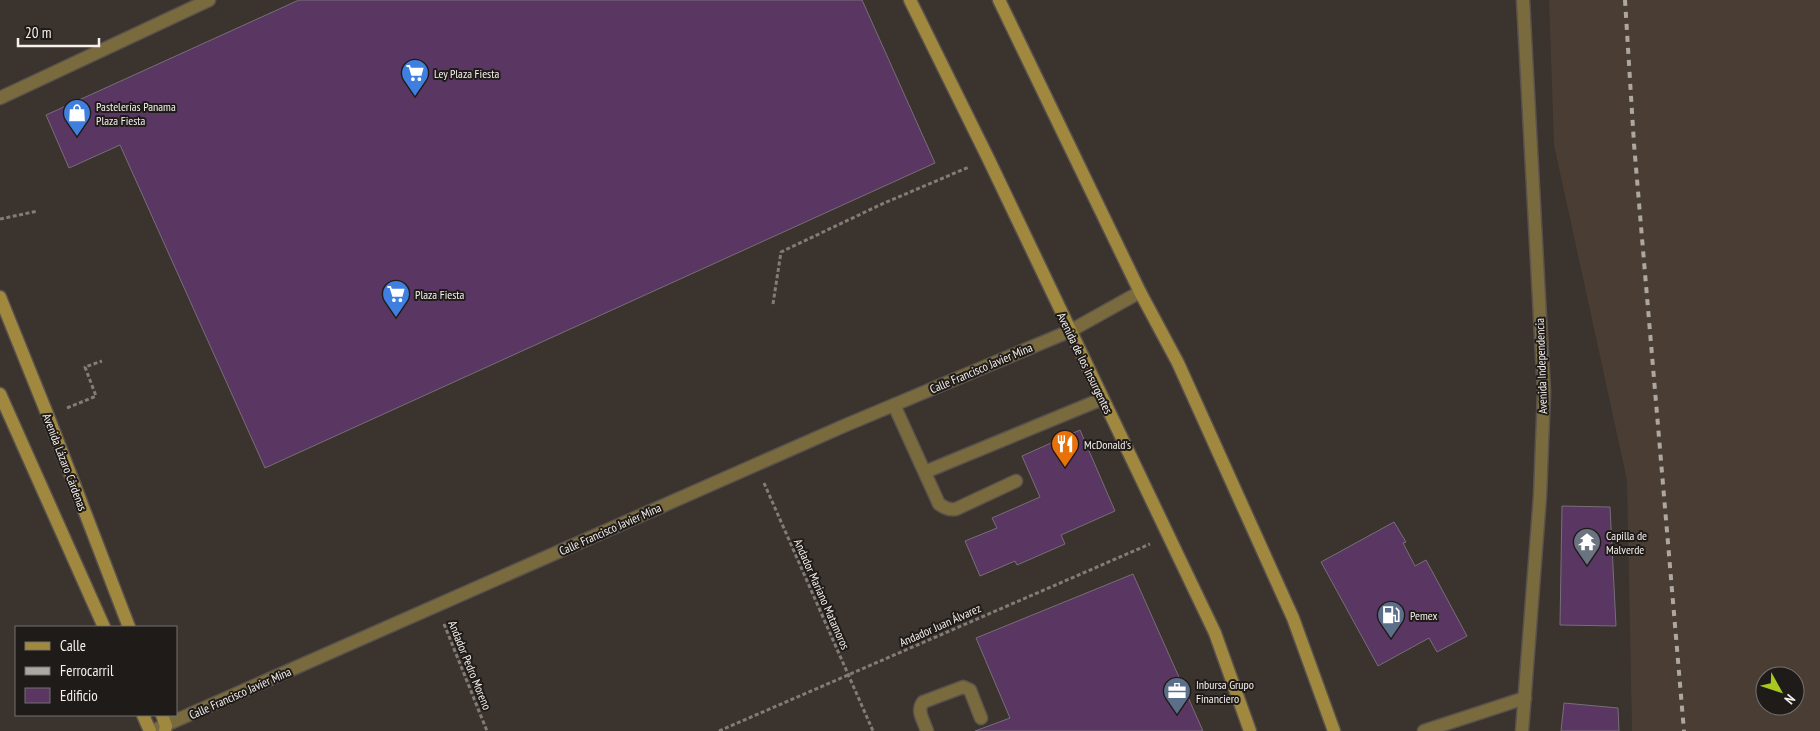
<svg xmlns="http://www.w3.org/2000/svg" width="1820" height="731" viewBox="0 0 1820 731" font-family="'PT Sans Narrow',sans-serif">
<rect width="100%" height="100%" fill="#3b332d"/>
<path fill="#4a3d34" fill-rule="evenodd" d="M 1549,0 L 1820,0 L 1820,731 L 1632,731 L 1627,480 L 1554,145 ZM 1765,676 L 1795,676 L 1795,706 L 1765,706 Z"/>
<g fill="#5a3662" stroke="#766f78">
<path d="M 299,0 L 862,0 L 935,163 L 265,468 L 120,145 L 69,168 L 46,115 Z"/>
<path d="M 1080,430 L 1115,511 L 1061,535 L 1065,544 L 1017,565 L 1015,561 L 980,576 L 965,541 L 997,528 L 992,518 L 1040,497 L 1022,456 Z"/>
<path d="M 1562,506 L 1610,507 L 1616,626 L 1560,625 Z"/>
<path d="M 1394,522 L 1406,542 L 1403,543 L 1415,566 L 1426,560 L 1467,636 L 1437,652 L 1429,638 L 1378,666 L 1321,562 Z"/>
<path d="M 1133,574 L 1203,731 L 975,731 L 1010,718 L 976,638 Z"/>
<path d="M 1564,703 L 1618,708 L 1619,731 L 1561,731 Z"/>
</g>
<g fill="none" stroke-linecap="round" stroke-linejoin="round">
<defs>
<g id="service">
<path d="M 894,405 L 939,504 C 945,508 949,510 956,509 L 1016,481"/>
<path d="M 925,472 L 1102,399"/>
<path d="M 927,731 C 924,721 916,711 923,702 L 963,687 L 970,690 L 981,718"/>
</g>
<g id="minor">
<path d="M 0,98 L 209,0"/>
<path d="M 1424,731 L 1525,698"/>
</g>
<g id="tertiary">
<path d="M 152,731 L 846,425 L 1070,331 L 1140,292"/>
<path d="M 1522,731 L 1540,496 L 1544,392 L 1523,0"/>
</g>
<g id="secondary">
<path d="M 910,0 L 988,158 L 1215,633 L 1250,731"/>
<path d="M 999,0 L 1140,292 L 1178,363 L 1293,618 L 1334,731"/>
<path d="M 0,297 L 48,416 L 129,627"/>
<path d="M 0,394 L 104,627"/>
<path d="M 143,715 L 150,731"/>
<path d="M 162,715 L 166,726 L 165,731"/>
</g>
</defs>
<use href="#service" stroke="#59514c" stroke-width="15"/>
<use href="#minor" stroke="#59514c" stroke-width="15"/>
<use href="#tertiary" stroke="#59514c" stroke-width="15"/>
<use href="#secondary" stroke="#59514c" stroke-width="15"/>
<g stroke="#827b76" stroke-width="3" stroke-dasharray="4 2.5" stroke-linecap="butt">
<path d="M 0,219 L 38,211"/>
<path d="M 773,304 L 781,252 L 882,204 L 969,167"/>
<path d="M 67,408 L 96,396 L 85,367 L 102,361"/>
<path d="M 764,483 L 873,731"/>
<path d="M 444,624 L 487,731"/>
<path d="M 719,731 L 1150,544"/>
</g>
<use href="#service" stroke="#796b3e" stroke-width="12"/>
<use href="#minor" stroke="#796b3e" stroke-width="12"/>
<use href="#tertiary" stroke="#796b3e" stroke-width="12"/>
<use href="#secondary" stroke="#a0893e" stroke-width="12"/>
<path stroke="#ada7a2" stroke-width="4" stroke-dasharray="6 6" stroke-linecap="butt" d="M 1625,0 L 1634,144 L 1684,731"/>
</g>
<defs>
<symbol id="supermarket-pin" viewBox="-11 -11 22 30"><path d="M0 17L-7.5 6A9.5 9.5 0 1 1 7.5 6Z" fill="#3f7fe0" stroke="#1f1b19"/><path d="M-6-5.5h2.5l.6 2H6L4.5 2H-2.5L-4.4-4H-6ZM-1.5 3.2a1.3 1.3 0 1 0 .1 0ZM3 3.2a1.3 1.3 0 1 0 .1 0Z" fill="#fff"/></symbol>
<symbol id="shop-pin" viewBox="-11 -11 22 30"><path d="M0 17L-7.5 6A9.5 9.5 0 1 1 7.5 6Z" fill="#3f7fe0" stroke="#1f1b19"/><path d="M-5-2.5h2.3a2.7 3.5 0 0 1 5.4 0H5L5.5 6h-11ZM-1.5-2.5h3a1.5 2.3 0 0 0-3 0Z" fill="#fff"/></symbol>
<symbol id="restaurant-pin" viewBox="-11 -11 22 30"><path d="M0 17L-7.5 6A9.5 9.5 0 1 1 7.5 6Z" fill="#e8710a" stroke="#1f1b19"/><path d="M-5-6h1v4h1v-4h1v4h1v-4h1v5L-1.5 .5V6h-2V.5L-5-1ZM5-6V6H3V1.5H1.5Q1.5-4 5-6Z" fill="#fff"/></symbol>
<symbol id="temple-pin" viewBox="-11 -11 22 30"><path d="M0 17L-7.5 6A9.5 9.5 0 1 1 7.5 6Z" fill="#6b7280" stroke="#1f1b19"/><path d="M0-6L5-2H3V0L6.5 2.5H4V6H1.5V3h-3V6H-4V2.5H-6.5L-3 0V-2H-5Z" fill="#fff"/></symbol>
<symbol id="fuel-pin" viewBox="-11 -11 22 30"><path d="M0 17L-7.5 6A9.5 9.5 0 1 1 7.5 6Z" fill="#5c6f8a" stroke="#1f1b19"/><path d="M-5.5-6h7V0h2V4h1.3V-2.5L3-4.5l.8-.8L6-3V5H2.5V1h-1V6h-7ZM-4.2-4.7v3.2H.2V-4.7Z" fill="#fff"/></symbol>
<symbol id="office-pin" viewBox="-11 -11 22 30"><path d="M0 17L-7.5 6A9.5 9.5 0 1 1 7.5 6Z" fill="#5c6f8a" stroke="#1f1b19"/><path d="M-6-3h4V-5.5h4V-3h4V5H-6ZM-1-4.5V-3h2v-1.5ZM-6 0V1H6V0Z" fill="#fff"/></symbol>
</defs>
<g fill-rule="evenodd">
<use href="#supermarket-pin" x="399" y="57" width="32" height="43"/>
<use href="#shop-pin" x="61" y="97" width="32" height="43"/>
<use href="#supermarket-pin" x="380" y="278" width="32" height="43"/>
<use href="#restaurant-pin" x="1049" y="428" width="32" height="43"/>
<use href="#temple-pin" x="1571" y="526" width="32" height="43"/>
<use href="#fuel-pin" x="1375" y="599" width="32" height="43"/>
<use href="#office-pin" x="1161" y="675" width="32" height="43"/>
</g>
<g text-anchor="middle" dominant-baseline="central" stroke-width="4" stroke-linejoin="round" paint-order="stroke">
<g font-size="12" fill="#f5f0ec" stroke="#1f1b19" text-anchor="start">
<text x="434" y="73">Ley Plaza Fiesta</text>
<text x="96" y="106">Pastelerías Panama<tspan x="96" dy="14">Plaza Fiesta</tspan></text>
<text x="415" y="294">Plaza Fiesta</text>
<text x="1084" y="444">McDonald's</text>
<text x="1606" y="535">Capilla de<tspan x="1606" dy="14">Malverde</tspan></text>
<text x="1410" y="615">Pemex</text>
<text x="1196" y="684">Inbursa Grupo<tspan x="1196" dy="14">Financiero</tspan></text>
</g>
<g font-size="12" fill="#f5f0ec" stroke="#1f1b19">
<text transform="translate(1085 363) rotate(64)">Avenida de los Insurgentes</text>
<text transform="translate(1541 366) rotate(-92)">Avenida Independencia</text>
<text transform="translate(981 368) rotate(-23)">Calle Francisco Javier Mina</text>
<text transform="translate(65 462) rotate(69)">Avenida Lázaro Cárdenas</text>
<text transform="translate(610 529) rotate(-24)">Calle Francisco Javier Mina</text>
<text transform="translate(822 594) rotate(66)">Andador Mariano Matamoros</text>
<text transform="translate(940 625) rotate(-24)">Andador Juan Álvarez</text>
<text transform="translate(470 665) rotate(68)">Andador Pedro Moreno</text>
<text transform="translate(240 693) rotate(-24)">Calle Francisco Javier Mina</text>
</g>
</g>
<rect x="15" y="626" width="162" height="90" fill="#1f1b19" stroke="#75706d"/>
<rect x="25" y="642" width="25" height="8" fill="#a0893e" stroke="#75706d"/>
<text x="60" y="651" font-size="15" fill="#f5f0ec">Calle</text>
<rect x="25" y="667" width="25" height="8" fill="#ada7a2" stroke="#75706d"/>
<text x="60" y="676" font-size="15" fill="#f5f0ec">Ferrocarril</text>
<rect x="25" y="688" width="25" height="15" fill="#5a3662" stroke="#75706d"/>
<text x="60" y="701" font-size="15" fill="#f5f0ec">Edificio</text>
<g transform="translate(1780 691) rotate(130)"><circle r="24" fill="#1f1b19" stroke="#75706d"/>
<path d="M0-4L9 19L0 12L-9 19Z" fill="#a7c81f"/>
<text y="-8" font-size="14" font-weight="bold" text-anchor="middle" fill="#f5f0ec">N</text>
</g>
<path d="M18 38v8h81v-8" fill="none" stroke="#f5f0ec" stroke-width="2.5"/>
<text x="25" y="38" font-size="15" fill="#f5f0ec" stroke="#1f1b19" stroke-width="4" paint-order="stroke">20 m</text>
</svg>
